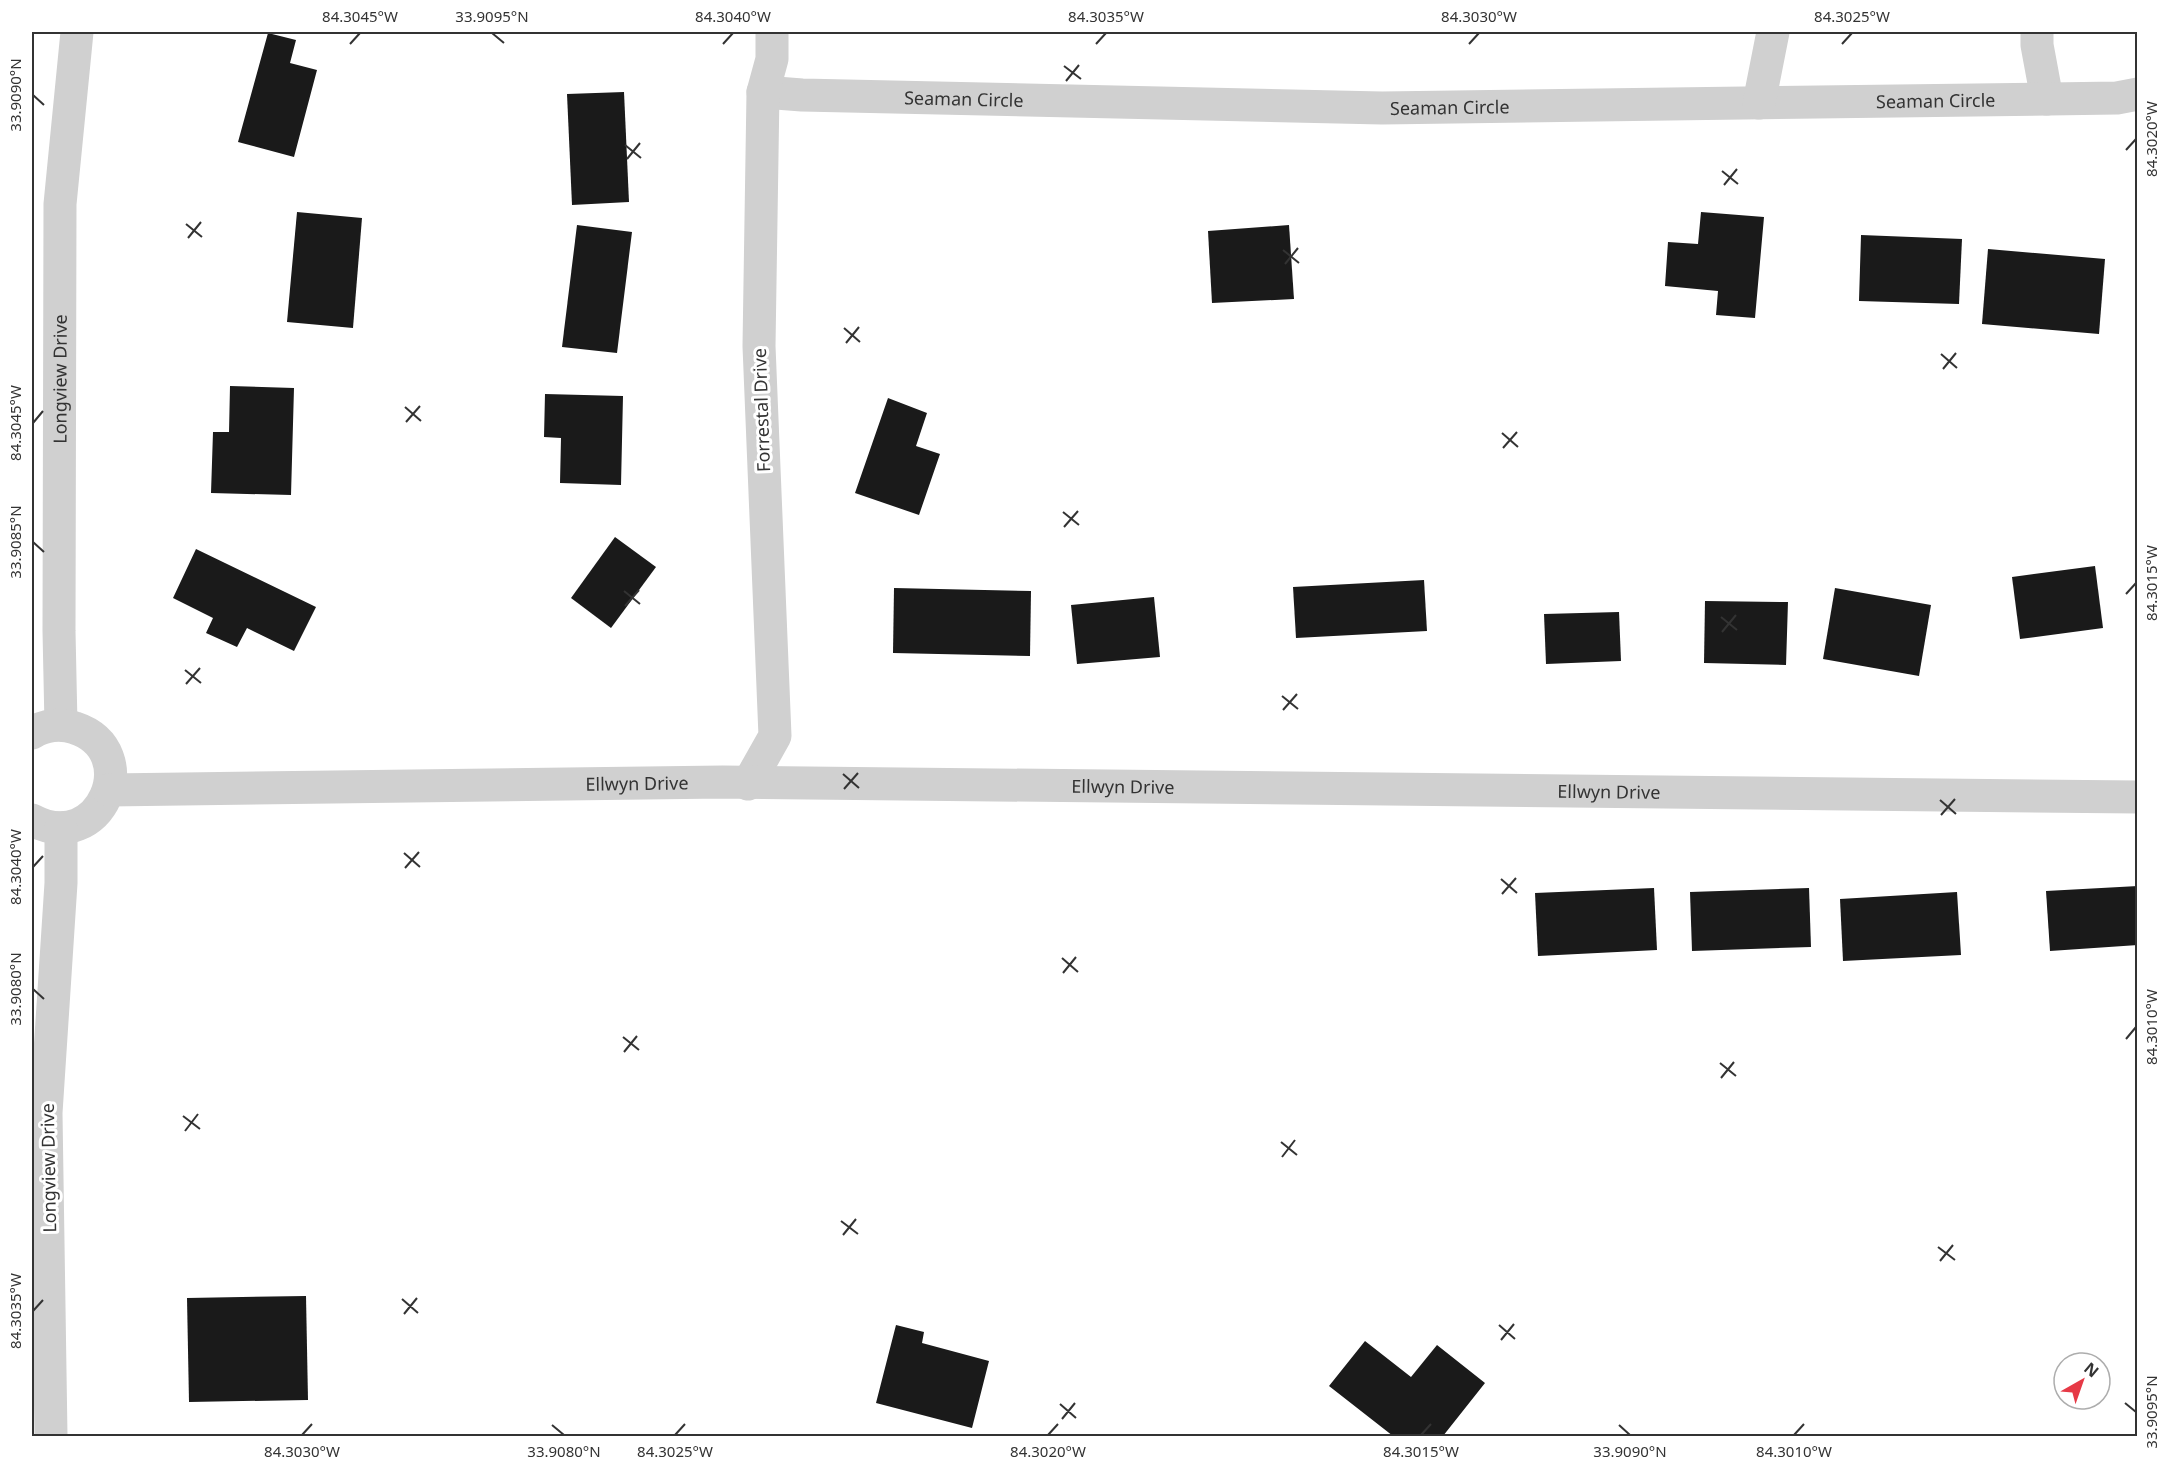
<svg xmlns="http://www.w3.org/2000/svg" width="2169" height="1468" viewBox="0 0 2169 1468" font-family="'Noto Sans',sans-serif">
<rect width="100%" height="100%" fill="#fff"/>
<g fill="#1a1a1a">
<path d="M 268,33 L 296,40 L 290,63 L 317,70 L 294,157 L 238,142 Z"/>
<path d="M 624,92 L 629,202 L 572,205 L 567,94 Z"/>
<path d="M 297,212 L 362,218 L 353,328 L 287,322 Z"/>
<path d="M 1701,212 L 1764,217 L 1755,318 L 1716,315 L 1718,291 L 1665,286 L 1668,242 L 1698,244 Z"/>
<path d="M 577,225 L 632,232 L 617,353 L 562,347 Z"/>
<path d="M 1289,225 L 1294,299 L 1212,303 L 1208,231 Z"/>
<path d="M 1861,235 L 1962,239 L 1959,304 L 1859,301 Z"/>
<path d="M 1988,249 L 2105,259 L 2099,334 L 1982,324 Z"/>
<path d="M 230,386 L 294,388 L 291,495 L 211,493 L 213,432 L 229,432 Z"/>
<path d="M 545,394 L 623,396 L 621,485 L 560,483 L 561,438 L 544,437 Z"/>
<path d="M 888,398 L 927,413 L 916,446 L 940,454 L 919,515 L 855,493 Z"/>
<path d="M 615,537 L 656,567 L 611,628 L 571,598 Z"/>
<path d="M 196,549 L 316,607 L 294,651 L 247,628 L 237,647 L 206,633 L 213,618 L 173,598 Z"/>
<path d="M 2095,566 L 2103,628 L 2020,639 L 2012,577 Z"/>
<path d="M 1424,580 L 1427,631 L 1296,638 L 1293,587 Z"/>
<path d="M 894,588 L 1031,591 L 1030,656 L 893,653 Z"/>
<path d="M 1835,588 L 1931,605 L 1919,676 L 1823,659 Z"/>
<path d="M 1154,597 L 1160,657 L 1077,664 L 1071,605 Z"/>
<path d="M 1705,601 L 1788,602 L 1786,665 L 1704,663 Z"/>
<path d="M 1619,612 L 1621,661 L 1546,664 L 1544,614 Z"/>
<path d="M 2138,886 L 2138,945 L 2050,951 L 2046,891 Z"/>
<path d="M 1654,888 L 1657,950 L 1538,956 L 1535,893 Z"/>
<path d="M 1809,888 L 1811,947 L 1692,951 L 1690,892 Z"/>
<path d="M 1957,892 L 1961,955 L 1843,961 L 1840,899 Z"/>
<path d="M 306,1296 L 308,1400 L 189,1402 L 187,1298 Z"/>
<path d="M 896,1325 L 924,1332 L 922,1343 L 989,1361 L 972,1428 L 876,1403 Z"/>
<path d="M 1365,1341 L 1411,1377 L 1437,1345 L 1485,1383 L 1443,1436 L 1393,1436 L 1329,1386 Z"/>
</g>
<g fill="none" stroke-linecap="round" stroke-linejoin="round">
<g stroke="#d0d0d0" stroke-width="33">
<path d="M 2037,32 L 2037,45 L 2047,99"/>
<path id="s1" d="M 763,92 L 802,95 L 1382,108 L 2117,98 L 2138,94"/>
<path d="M 1759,103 L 1773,32"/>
<path id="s2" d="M 61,725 L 59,631 L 60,204 L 77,32"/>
<path d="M 32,733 C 44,725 61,723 75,728 C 145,751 101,857 32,820"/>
<path d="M 748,784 L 775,736 L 759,346 L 763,92 L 772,59 L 772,32"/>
<path id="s3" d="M 109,790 L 723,782 L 2138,797"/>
<path d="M 51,1436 L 46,1113 L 61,883 L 61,828"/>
</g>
</g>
<path fill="none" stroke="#333" stroke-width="2" d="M 492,33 L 504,43M 350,44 L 360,33M 723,44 L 733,33M 1096,44 L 1106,33M 1469,44 L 1479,33M 1842,44 L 1852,33M 1064,66 L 1081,79M 1066,81 L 1079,65M 33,95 L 44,105M 625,145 L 641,158M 2126,150 L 2136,139M 627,159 L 640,143M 1722,171 L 1738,184M 1724,185 L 1737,169M 186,224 L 202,237M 188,238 L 201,222M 1283,250 L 1299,263M 1285,264 L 1298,248M 844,328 L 860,342M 846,343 L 859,327M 1941,354 L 1957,368M 1943,369 L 1956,353M 405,407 L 421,421M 406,422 L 420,406M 33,423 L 43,411M 1502,433 L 1518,447M 1503,448 L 1517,432M 1063,512 L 1079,525M 1064,527 L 1078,511M 33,542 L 44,552M 624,591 L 640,604M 2126,594 L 2136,583M 625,606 L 639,590M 1721,617 L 1737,630M 1722,632 L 1736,615M 185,670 L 201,683M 186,684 L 200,668M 1282,696 L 1298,709M 1283,710 L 1297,694M 843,774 L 859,788M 844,789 L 858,773M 1940,800 L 1956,814M 1941,815 L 1955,799M 404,853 L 420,867M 33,867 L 43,856M 405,868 L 419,852M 1501,879 L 1517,893M 1502,894 L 1516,878M 1062,958 L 1078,972M 1063,973 L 1076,957M 33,989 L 44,999M 623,1037 L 639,1050M 2126,1039 L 2136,1027M 624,1052 L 637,1036M 1720,1063 L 1736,1076M 1721,1078 L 1734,1062M 183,1116 L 200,1129M 185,1131 L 198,1114M 1281,1142 L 1297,1155M 1282,1157 L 1295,1140M 841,1221 L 858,1234M 843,1235 L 856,1219M 1938,1247 L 1955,1260M 1940,1261 L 1953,1245M 402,1299 L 418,1313M 33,1311 L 43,1300M 404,1314 L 417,1298M 1499,1325 L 1515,1339M 1501,1340 L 1514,1324M 2125,1403 L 2136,1412M 1060,1404 L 1076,1418M 1062,1419 L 1075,1403M 552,1425 L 564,1435M 1619,1425 L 1630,1435M 302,1435 L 312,1424M 675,1435 L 685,1424M 1048,1435 L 1058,1424M 1421,1435 L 1431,1424M 1794,1435 L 1804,1424"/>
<g text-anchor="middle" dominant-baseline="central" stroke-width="6" stroke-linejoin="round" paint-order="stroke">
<g font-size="18" fill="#333" stroke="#fff">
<text stroke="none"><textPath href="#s1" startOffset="201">Seaman Circle</textPath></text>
<text stroke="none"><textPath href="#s1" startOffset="1173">Seaman Circle</textPath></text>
<text stroke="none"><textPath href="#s1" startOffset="687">Seaman Circle</textPath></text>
<text stroke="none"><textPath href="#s2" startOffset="346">Longview Drive</textPath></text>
<text transform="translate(761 410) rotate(-92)">Forrestal Drive</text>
<text stroke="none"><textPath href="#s3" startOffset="528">Ellwyn Drive</textPath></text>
<text stroke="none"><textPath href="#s3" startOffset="1014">Ellwyn Drive</textPath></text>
<text stroke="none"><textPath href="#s3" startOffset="1500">Ellwyn Drive</textPath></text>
<text transform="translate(48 1168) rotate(-91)">Longview Drive</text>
</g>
</g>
<rect width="2169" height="1468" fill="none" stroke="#ffffff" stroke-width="66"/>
<g transform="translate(2082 1381) rotate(40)"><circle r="28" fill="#ffffff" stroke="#adadad" stroke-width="1.5"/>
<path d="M0-4.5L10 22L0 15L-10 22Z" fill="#e63946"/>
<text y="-9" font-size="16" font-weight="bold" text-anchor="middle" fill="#333333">N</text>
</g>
<rect x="33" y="33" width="2103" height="1402" fill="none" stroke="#333" stroke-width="2"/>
<g font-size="15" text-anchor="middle" fill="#333">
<text x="360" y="22">84.3045°W</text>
<text x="492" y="22">33.9095°N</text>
<text x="733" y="22">84.3040°W</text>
<text x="1106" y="22">84.3035°W</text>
<text x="1479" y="22">84.3030°W</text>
<text x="1852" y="22">84.3025°W</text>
<text transform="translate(16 95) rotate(-90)" y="5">33.9090°N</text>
<text transform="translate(2152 139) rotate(-90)" y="5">84.3020°W</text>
<text transform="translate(16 423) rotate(-90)" y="5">84.3045°W</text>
<text transform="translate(16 542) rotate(-90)" y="5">33.9085°N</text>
<text transform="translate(2152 583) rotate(-90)" y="5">84.3015°W</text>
<text transform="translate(16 867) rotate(-90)" y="5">84.3040°W</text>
<text transform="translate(16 989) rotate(-90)" y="5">33.9080°N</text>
<text transform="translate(2152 1027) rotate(-90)" y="5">84.3010°W</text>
<text transform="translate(16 1311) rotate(-90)" y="5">84.3035°W</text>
<text transform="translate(2152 1412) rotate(-90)" y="5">33.9095°N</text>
<text x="302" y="1457">84.3030°W</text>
<text x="564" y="1457">33.9080°N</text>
<text x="675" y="1457">84.3025°W</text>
<text x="1048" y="1457">84.3020°W</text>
<text x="1421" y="1457">84.3015°W</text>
<text x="1630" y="1457">33.9090°N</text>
<text x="1794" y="1457">84.3010°W</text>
</g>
</svg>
